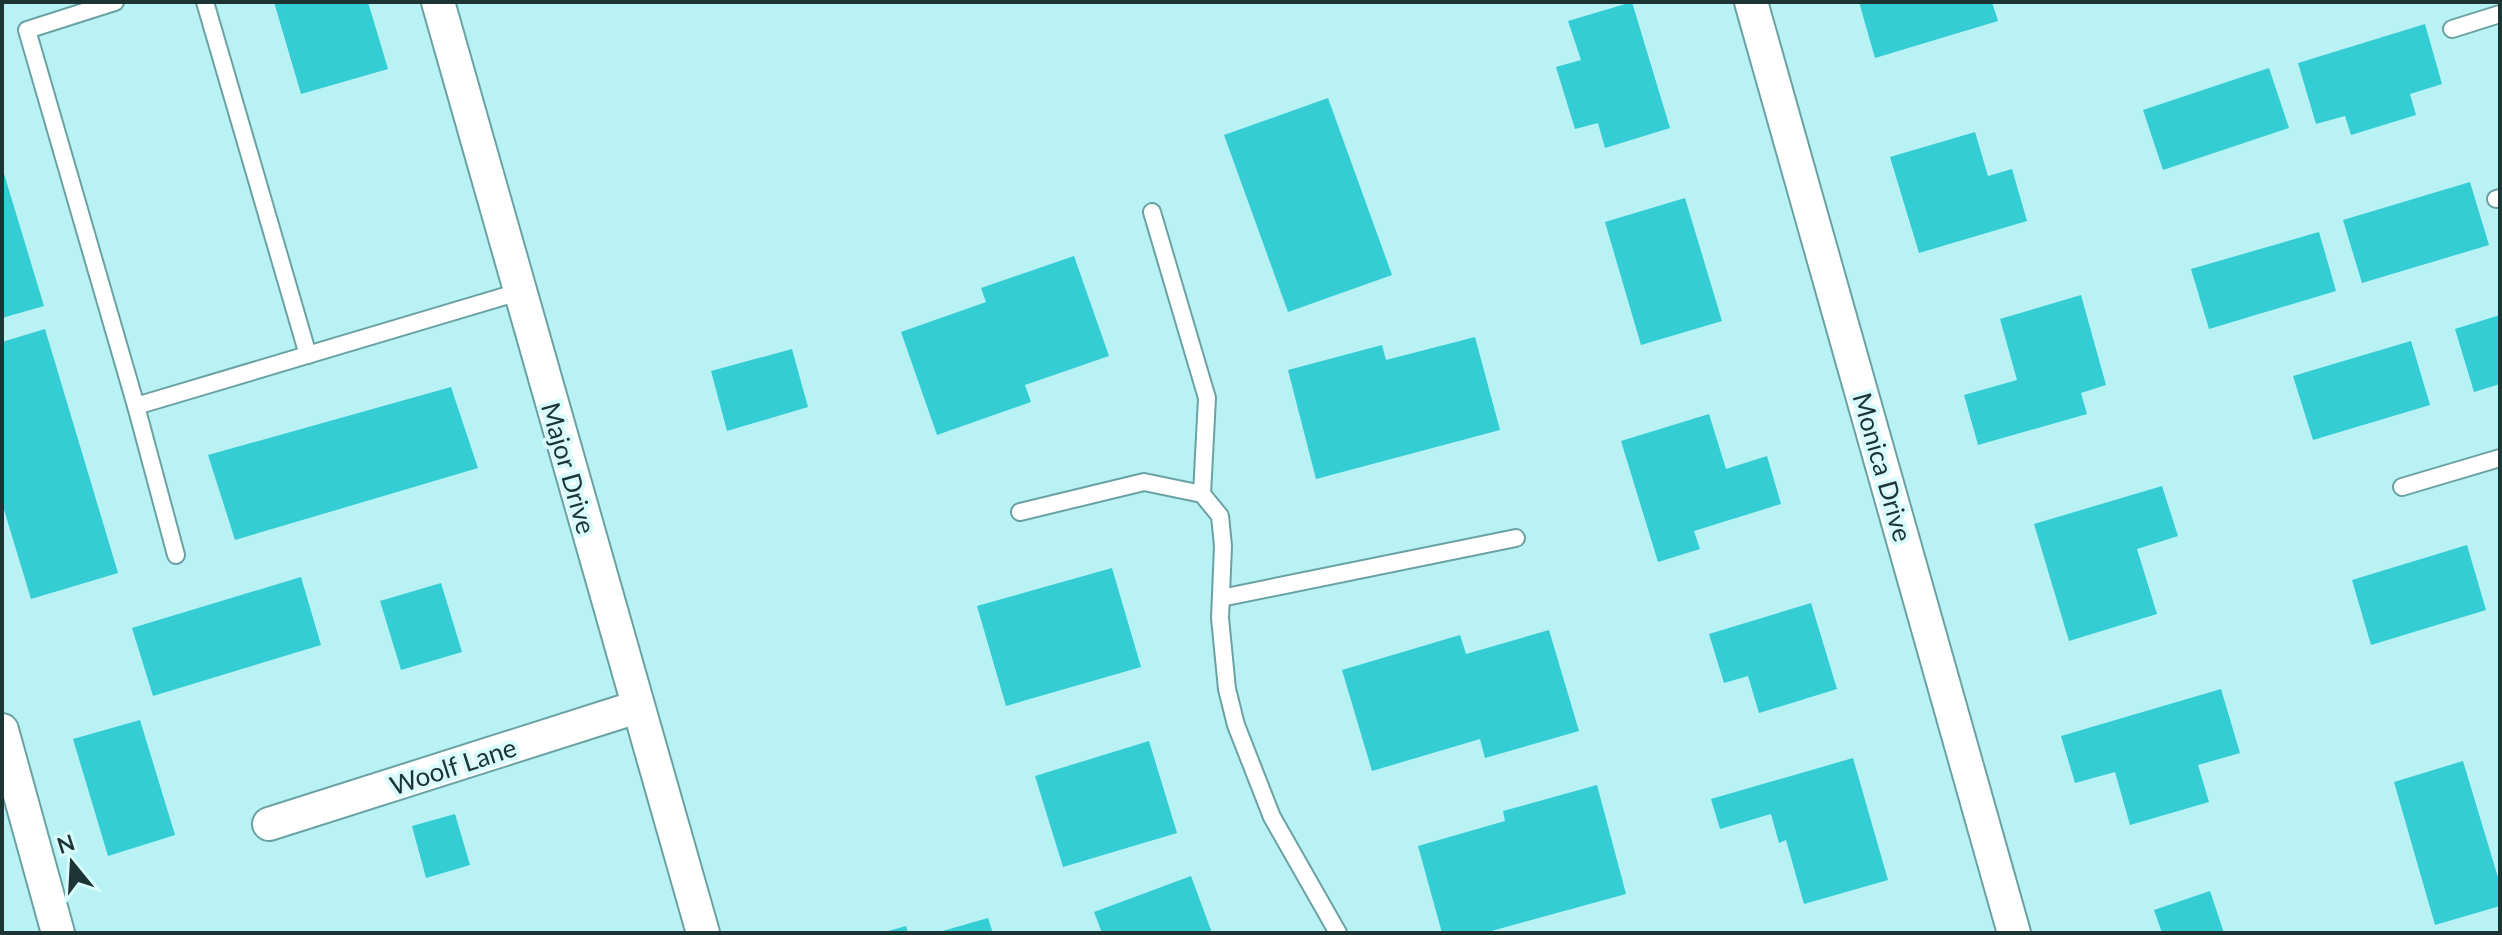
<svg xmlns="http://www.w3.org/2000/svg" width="2502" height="935" viewBox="0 0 2502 935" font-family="Lato,sans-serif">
<rect width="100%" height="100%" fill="#b8f2f5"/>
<g fill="#34cdd4">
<path d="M 274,2 L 368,2 L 388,69 L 301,94 Z"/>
<path d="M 1632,2 L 1670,128 L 1605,148 L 1598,123 L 1575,129 L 1556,67 L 1581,60 L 1568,21 Z"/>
<path d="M 1859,2 L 1992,2 L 1998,21 L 1875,58 Z"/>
<path d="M 2425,24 L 2442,84 L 2410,94 L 2416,115 L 2351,135 L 2345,116 L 2316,124 L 2298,63 Z"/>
<path d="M 2269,68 L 2289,128 L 2163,170 L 2143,110 Z"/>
<path d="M 1328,98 L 1392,275 L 1288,312 L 1224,135 Z"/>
<path d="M 1975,132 L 1988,176 L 2012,169 L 2027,221 L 1919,253 L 1890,157 Z"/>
<path d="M 2,167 L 44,306 L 2,318 Z"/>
<path d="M 2470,182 L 2489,245 L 2362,283 L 2343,220 Z"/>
<path d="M 1685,198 L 1722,321 L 1641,345 L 1605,222 Z"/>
<path d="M 2319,232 L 2336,291 L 2209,329 L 2191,269 Z"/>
<path d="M 1074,256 L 1109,356 L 1025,385 L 1031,402 L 937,435 L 901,332 L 986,302 L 981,288 Z"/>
<path d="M 2081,295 L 2106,385 L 2081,393 L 2087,414 L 1978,445 L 1964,395 L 2017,380 L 2000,319 Z"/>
<path d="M 2500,315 L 2500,384 L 2474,392 L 2455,329 Z"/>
<path d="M 45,329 L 118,573 L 31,599 L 2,503 L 2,342 Z"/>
<path d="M 1475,337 L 1500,430 L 1316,479 L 1288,370 L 1382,345 L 1386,360 Z"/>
<path d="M 2411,341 L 2430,405 L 2313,440 L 2293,376 Z"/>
<path d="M 792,349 L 808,407 L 727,431 L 711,371 Z"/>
<path d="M 451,387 L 478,468 L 235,540 L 208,455 Z"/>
<path d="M 1709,414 L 1726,469 L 1767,456 L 1781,504 L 1694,531 L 1700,549 L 1658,562 L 1621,441 Z"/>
<path d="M 2162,486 L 2178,536 L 2137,549 L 2157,614 L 2069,641 L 2034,524 Z"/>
<path d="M 2467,545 L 2486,610 L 2371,645 L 2352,580 Z"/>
<path d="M 1112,568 L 1141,667 L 1006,706 L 977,606 Z"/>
<path d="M 301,577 L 321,645 L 153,696 L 132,628 Z"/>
<path d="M 441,583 L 462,652 L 401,670 L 380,601 Z"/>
<path d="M 1811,603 L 1837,689 L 1759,713 L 1748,676 L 1724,683 L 1709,634 Z"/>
<path d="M 1549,630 L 1579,731 L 1485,758 L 1480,739 L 1372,771 L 1342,670 L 1460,635 L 1466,654 Z"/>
<path d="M 2221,689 L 2240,753 L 2198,765 L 2209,802 L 2130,825 L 2115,772 L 2075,783 L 2061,736 Z"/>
<path d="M 140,720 L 175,835 L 108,856 L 73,739 Z"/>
<path d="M 1149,741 L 1177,833 L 1063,867 L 1035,776 Z"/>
<path d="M 1853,758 L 1888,880 L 1804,904 L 1786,840 L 1779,843 L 1771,814 L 1720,829 L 1711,799 Z"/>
<path d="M 2463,761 L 2500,884 L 2500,906 L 2435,925 L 2394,782 Z"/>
<path d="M 1597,785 L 1626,894 L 1484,933 L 1442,933 L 1418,846 L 1505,821 L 1503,811 Z"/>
<path d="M 455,814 L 470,865 L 426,878 L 412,826 Z"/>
<path d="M 1191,876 L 1212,933 L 1102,933 L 1094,912 Z"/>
<path d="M 2210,891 L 2224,933 L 2162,933 L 2154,910 Z"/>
<path d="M 988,918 L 993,933 L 939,933 L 939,932 Z"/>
<path d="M 906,926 L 908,933 L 885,933 L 885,932 Z"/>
</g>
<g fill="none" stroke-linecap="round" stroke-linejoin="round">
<defs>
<g id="service">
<path d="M 115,2 L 27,30 L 136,406 L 519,292"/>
<path d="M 205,2 L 308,355"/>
<path d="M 2452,29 L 2500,14"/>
<path d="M 2496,199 L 2500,198"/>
<path d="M 1152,212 L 1207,398 L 1202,494"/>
<path d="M 136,406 L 176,555"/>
<path d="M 2402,487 L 2500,458"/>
<path d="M 1020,512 L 1144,482 L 1202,494 L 1220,516 L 1223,546 L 1220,618 L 1227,689 L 1236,725 L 1272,817 L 1338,933"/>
<path d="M 1221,598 L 1516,538"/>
</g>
<g id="minor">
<path d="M 438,2 L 703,933"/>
<path d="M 1751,2 L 2014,933"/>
<path d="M 2,730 L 58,933"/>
<path d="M 269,824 L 637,707"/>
</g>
</defs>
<use href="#service" stroke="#6aa2a4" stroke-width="20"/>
<use href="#minor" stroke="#6aa2a4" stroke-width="36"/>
<use href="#service" stroke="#fff" stroke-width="16"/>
<use href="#minor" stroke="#fff" stroke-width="32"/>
</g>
<g text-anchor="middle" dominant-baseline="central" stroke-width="8" stroke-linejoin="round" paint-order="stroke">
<g font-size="26" fill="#1d3435" stroke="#d9fbfc">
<text transform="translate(1883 467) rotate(74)">Monica Drive</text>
<text transform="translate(569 468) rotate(74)">Major Drive</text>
<text transform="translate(453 766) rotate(-18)">Woolf Lane</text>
</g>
</g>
<rect width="2502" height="935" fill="none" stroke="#1d3435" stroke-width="8"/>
<g transform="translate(72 863) rotate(342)" stroke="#d9fbfc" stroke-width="6" paint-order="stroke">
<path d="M0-6L14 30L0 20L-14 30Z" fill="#1d3435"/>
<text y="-12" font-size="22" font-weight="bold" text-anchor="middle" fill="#1d3435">N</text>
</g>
</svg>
